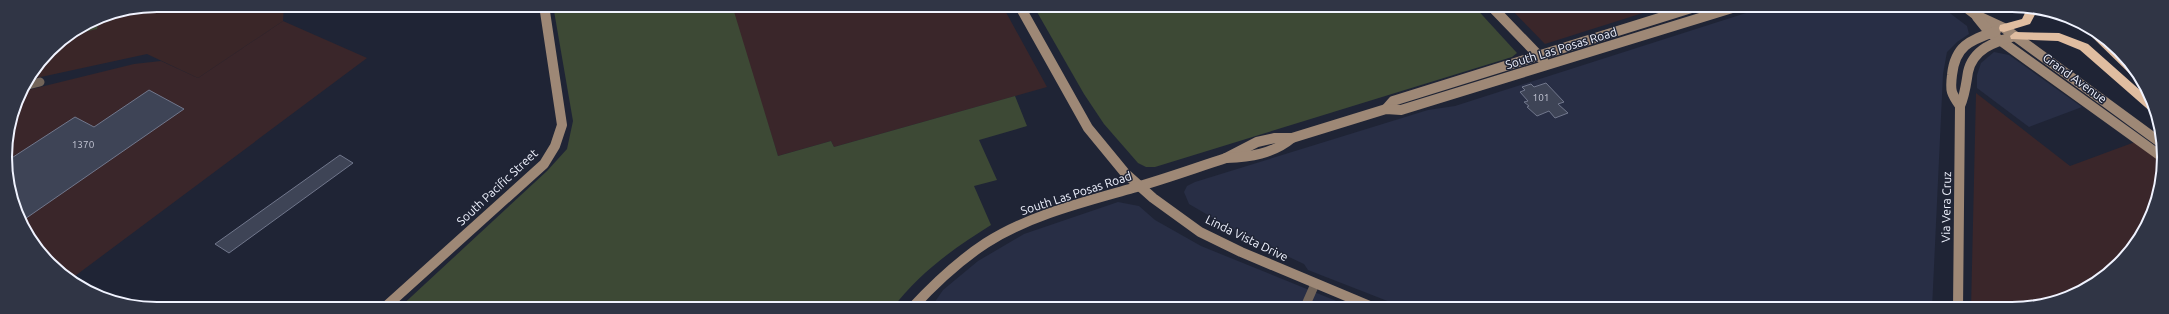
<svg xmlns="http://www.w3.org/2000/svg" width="2169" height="314" viewBox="0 0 2169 314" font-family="Ubuntu,sans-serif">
<rect width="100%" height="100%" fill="#1f2435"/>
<g fill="#282e45">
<path d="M 1771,5 L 1939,5 L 1967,26 L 1969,34 L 1957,42 L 1947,52 L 1943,74 L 1932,309 L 1408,309 L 1308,270 L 1304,264 L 1244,236 L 1189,204 L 1184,192 L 1187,186 L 1195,182 L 1428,110 L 1455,106 Z"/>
<path d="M 1994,52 L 2009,55 L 2082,107 L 2029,127 L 1977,88 L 1977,75 L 1981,63 Z"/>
<path d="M 1118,202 L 1139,206 L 1155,220 L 1201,246 L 1356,309 L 930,309 L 943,290 L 978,261 L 1024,234 Z"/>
</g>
<g fill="#3a262a">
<path d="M 730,5 L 1002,5 L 1047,87 L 834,147 L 831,141 L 778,156 Z"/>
<path d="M 1507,5 L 1668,5 L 1545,44 Z"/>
<path d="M 283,21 L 367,58 L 71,279 L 43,257 L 13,206 L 5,147 L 20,92 L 134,64 L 161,61 L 198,78 Z"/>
<path d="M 1976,93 L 2070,166 L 2135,142 L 2163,163 L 2164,167 L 2148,224 L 2119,265 L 2079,293 L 2022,309 L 1971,309 Z"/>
</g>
<path fill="#3a2628" d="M 157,5 L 284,5 L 283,21 L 198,78 L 147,54 L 27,80 L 50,49 L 99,16 Z"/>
<g fill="#3d4935">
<path d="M 553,5 L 732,5 L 778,156 L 831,141 L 834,147 L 1015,96 L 1027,126 L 979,140 L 997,180 L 974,186 L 991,225 C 954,248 919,273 892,309 L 398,309 L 547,171 L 567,149 L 573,121 Z"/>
<path d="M 1033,5 L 1473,5 L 1517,53 L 1512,57 L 1155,167 L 1146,167 L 1138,163 L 1104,124 L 1084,94 Z"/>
<path d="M 100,16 L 97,29 L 75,34 L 75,33 Z"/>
</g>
<g fill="#3e4456" stroke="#71778c">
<path d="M 1546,83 L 1564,102 L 1558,104 L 1568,113 L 1555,118 L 1549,111 L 1537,116 L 1527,107 L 1529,106 L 1524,102 L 1528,101 L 1520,92 L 1525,90 L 1522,87 L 1531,84 L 1534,87 Z"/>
<path d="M 149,90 L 184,109 L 22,221 L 13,206 L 7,161 L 75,117 L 94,127 Z"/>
<path d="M 340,155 L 353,163 L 229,253 L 215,244 Z"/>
</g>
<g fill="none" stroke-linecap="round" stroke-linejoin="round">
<g stroke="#726459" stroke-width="9">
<path d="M 24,86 L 40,82"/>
<path d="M 1304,309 L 1315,284"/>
</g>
<g stroke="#9e8876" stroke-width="10">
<path d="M 1019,5 L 1088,128 L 1125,173 L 1153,198 L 1200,232 L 1241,252 L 1377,309"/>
<path d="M 1490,5 L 1543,60"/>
<path d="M 1963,5 L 1976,15 L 2004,28 L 2161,143"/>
<path d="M 1977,17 L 1990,33 L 2162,157"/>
<path d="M 1960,106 C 1951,93 1950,91 1952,75 C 1955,45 1971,40 1996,31"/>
<path d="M 1386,109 L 1393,101 L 1701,5"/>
<path d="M 1226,158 L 1257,142 L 1275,138 L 1292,138 L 1386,109 L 1401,110 L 1742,5"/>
<path d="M 383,309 L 544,164 L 555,146 L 562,125 L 544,5"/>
<path d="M 911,309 C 934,284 957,262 986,243 C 1030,215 1084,202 1133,188 C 1165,179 1195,168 1226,158 C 1250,157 1273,154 1292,138"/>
<path d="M 1958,309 L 1960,106 C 1965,95 1966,84 1968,72 C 1973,49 1994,42 2015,36"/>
</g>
<g fill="#e0bda0" fill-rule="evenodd">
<path d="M 2028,7 L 2038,9 L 2030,24 L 2004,32 L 2000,31 L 1999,28 L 2000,25 L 2022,19 Z"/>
<path d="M 2087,27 L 2127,57 L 2138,76 L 2132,76 L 2087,32 L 2086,29 Z"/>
<path d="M 2015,32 L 2059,33 L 2088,44 L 2150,99 L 2157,114 L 2152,113 L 2080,50 L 2058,41 L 2011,39 L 2010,36 Z"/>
</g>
</g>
<g text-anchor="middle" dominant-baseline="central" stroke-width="3" stroke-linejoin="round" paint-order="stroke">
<g font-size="10" fill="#c4c7d5">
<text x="1541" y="97">101</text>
<text x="83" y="144">1370</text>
</g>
<g font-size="12" fill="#f0f3ff" stroke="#1f2435">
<text transform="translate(1561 48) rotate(-17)">South Las Posas Road</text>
<text transform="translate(2075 78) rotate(36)">Grand Avenue</text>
<text transform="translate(497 187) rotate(-43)">South Pacific Street</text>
<text transform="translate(1076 193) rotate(-18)">South Las Posas Road</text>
<text transform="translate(1946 207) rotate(-89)">Via Vera Cruz</text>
<text transform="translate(1247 238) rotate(26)">Linda Vista Drive</text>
</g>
</g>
<path d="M0 0H2169V314H0ZM157 12H2012A145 145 0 0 1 2157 157V157A145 145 0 0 1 2012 302H157A145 145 0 0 1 12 157V157A145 145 0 0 1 157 12Z" fill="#303545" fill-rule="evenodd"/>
<path fill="none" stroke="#f0f3ff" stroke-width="2" d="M157 12H2012A145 145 0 0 1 2157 157V157A145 145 0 0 1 2012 302H157A145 145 0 0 1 12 157V157A145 145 0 0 1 157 12Z"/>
</svg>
